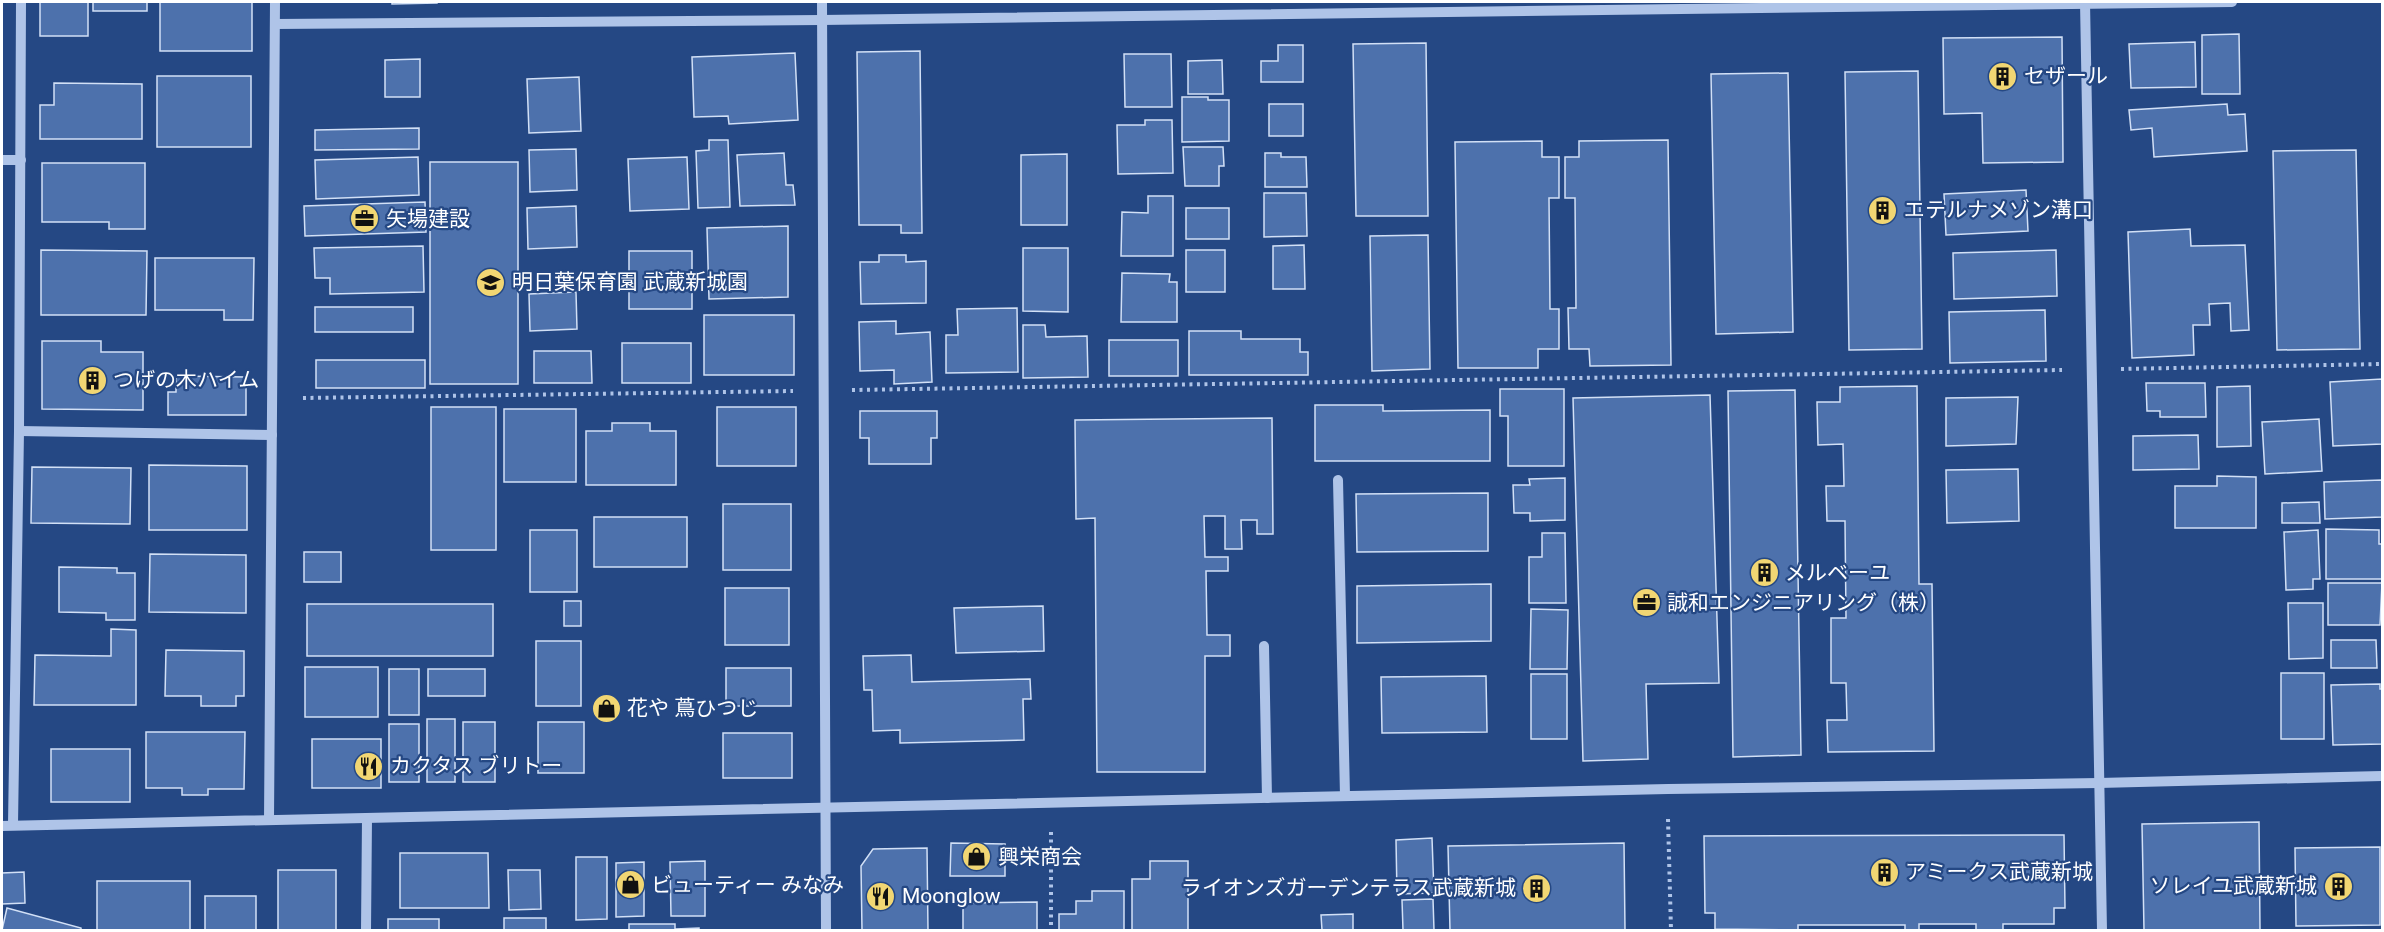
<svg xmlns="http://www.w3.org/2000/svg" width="2384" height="932" viewBox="0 0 2384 932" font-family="Roboto,'Noto Sans JP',sans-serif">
<rect width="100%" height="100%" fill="#254884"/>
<g fill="#4d71ac" stroke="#d2e0f6" stroke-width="1.5">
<rect x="40" y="2" width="48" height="34"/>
<rect x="93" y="2" width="54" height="9"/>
<rect x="160" y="2" width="92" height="49"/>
<path d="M 392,2 L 437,2 L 437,3 L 392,4 Z"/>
<path d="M 2239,34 L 2240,94 L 2202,94 L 2202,35 Z"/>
<path d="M 2062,37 L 2063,162 L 1983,163 L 1982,113 L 1944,114 L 1943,38 Z"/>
<path d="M 2195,42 L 2196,87 L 2131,88 L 2129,44 Z"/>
<path d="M 1426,43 L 1428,216 L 1356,216 L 1353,44 Z"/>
<path d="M 1278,45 L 1303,45 L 1303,82 L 1261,82 L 1261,61 L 1278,61 Z"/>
<path d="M 920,51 L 922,233 L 901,233 L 901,225 L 859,225 L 857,52 Z"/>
<path d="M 795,53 L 798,120 L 729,124 L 728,116 L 694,117 L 692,57 Z"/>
<path d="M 1124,54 L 1171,54 L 1172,107 L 1125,107 Z"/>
<path d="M 420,59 L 420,97 L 385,97 L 385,60 Z"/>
<path d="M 1222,60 L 1223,94 L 1188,94 L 1188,61 Z"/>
<path d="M 1918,71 L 1922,349 L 1849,350 L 1845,72 Z"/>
<path d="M 1788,73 L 1793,332 L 1716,334 L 1711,74 Z"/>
<rect x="157" y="76" width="94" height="71"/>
<path d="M 579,77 L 581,131 L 529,133 L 527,79 Z"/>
<path d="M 54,83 L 142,84 L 142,139 L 40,139 L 40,105 L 54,105 Z"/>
<path d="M 1182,97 L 1208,97 L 1208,100 L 1229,100 L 1229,141 L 1182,142 Z"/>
<rect x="1269" y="104" width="34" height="32"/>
<path d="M 2227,104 L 2228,115 L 2245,114 L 2247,151 L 2154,157 L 2152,128 L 2131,130 L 2129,110 Z"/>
<path d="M 1145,120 L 1172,120 L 1173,173 L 1118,174 L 1117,125 L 1145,125 Z"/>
<path d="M 419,128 L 419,149 L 315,150 L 315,130 Z"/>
<path d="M 709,140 L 728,140 L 730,207 L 698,208 L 696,151 L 709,150 Z"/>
<path d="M 1668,140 L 1671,365 L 1590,366 L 1589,349 L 1569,349 L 1568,308 L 1576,308 L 1575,198 L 1565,198 L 1565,157 L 1579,157 L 1579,141 Z"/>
<path d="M 1542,141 L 1542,157 L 1559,157 L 1559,198 L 1549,198 L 1550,309 L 1559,309 L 1559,349 L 1538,349 L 1538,368 L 1458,368 L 1455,142 Z"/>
<path d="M 1183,147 L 1223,147 L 1224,166 L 1219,166 L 1219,186 L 1185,186 Z"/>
<path d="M 576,149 L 577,190 L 530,192 L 529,150 Z"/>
<path d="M 2356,150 L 2360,349 L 2277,350 L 2273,151 Z"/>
<path d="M 784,153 L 786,185 L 793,185 L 795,205 L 740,206 L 737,155 Z"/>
<path d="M 1265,153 L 1281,153 L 1281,157 L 1306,157 L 1307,187 L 1265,187 Z"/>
<path d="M 1067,154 L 1067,225 L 1021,225 L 1021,155 Z"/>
<path d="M 418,157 L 419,195 L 316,199 L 315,160 Z"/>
<path d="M 687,157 L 689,209 L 630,211 L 628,159 Z"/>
<rect x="430" y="162" width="88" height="222"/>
<path d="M 42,163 L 145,163 L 145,229 L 109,229 L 109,222 L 42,222 Z"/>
<path d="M 2026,190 L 2028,231 L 1946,235 L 1944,194 Z"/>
<path d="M 1264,193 L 1306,193 L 1307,236 L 1264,237 Z"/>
<path d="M 1148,196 L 1173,196 L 1173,256 L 1121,256 L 1122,212 L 1148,213 Z"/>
<path d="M 425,202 L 426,232 L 305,236 L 304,206 Z"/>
<path d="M 576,206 L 577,247 L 528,249 L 527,208 Z"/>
<rect x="1186" y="208" width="43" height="31"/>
<path d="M 788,226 L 788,297 L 709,299 L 707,228 Z"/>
<path d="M 2190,229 L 2191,246 L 2245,245 L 2249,330 L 2231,331 L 2230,303 L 2209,304 L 2210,325 L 2193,325 L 2194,355 L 2132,358 L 2128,232 Z"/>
<path d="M 1428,235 L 1430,369 L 1372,371 L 1370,236 Z"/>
<path d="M 1304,245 L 1305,289 L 1273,289 L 1273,246 Z"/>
<path d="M 423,246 L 424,292 L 330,294 L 330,278 L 315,278 L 314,248 Z"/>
<path d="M 1023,248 L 1068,248 L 1068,312 L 1023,311 Z"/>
<path d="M 41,250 L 147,251 L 146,315 L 41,315 Z"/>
<rect x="1186" y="250" width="39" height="42"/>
<path d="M 2056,250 L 2057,296 L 1954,299 L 1953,253 Z"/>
<rect x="629" y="251" width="63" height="58"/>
<path d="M 879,255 L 906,255 L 906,262 L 926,261 L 926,303 L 861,304 L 860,262 L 879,262 Z"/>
<path d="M 155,258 L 254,258 L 253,320 L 224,320 L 224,310 L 155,310 Z"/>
<path d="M 1122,273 L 1170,274 L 1169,282 L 1177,282 L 1177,322 L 1121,322 Z"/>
<path d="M 576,292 L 577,329 L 530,331 L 529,294 Z"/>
<rect x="315" y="307" width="98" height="25"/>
<path d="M 1017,308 L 1018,372 L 946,373 L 946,335 L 958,335 L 957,309 Z"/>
<path d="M 2045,310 L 2046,361 L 1950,363 L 1949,312 Z"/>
<rect x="704" y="315" width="90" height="60"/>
<path d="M 896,321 L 896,334 L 930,332 L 932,382 L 894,384 L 894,370 L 860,371 L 859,322 Z"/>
<path d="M 1023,325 L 1045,325 L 1046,337 L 1087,336 L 1088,377 L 1023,378 Z"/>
<path d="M 1189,331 L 1241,331 L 1241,339 L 1300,339 L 1300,352 L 1308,352 L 1308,375 L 1189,375 Z"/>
<rect x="1109" y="340" width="69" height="36"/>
<path d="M 42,341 L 101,341 L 101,352 L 143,352 L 143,410 L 42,409 Z"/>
<rect x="622" y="343" width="69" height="40"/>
<path d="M 534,351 L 591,351 L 592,383 L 534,383 Z"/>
<rect x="316" y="360" width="109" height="28"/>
<path d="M 176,376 L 246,377 L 246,415 L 168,415 L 168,392 L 176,392 Z"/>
<path d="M 2382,379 L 2382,444 L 2333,446 L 2330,382 Z"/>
<path d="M 2146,383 L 2205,383 L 2206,417 L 2160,417 L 2160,411 L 2147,411 Z"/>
<path d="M 1917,386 L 1919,584 L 1932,584 L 1934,751 L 1828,752 L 1827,720 L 1847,720 L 1846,683 L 1831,683 L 1831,618 L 1846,618 L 1845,521 L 1827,521 L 1826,486 L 1844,486 L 1843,444 L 1818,445 L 1817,402 L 1840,402 L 1840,387 Z"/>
<path d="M 2250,386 L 2251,446 L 2217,447 L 2217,387 Z"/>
<path d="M 1500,389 L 1564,389 L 1564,466 L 1508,466 L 1508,416 L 1500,416 Z"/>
<path d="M 1795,390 L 1801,755 L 1733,757 L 1728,391 Z"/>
<path d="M 1710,395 L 1719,683 L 1646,684 L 1648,759 L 1583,761 L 1573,398 Z"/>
<path d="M 2018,397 L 2016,444 L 1946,446 L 1946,398 Z"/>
<path d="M 1315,405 L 1383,405 L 1383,411 L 1490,410 L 1490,461 L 1315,461 Z"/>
<rect x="431" y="407" width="65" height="143"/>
<rect x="717" y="407" width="79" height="59"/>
<rect x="504" y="409" width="72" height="73"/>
<path d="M 860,411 L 937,411 L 937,438 L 931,438 L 931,464 L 869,464 L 869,438 L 860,438 Z"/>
<path d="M 1272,418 L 1273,534 L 1257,534 L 1257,520 L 1241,520 L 1242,549 L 1225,549 L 1225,516 L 1204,516 L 1205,557 L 1228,557 L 1228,571 L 1206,571 L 1207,635 L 1230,635 L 1230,656 L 1205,656 L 1205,772 L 1097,772 L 1095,518 L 1076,519 L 1075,420 Z"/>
<path d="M 2319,419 L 2322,471 L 2265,474 L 2262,422 Z"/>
<path d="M 612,423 L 650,423 L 650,431 L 676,431 L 676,485 L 586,485 L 586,431 L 612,431 Z"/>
<path d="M 2198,435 L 2199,469 L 2133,470 L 2133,436 Z"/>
<path d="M 149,465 L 247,466 L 247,530 L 149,530 Z"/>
<path d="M 32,467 L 131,468 L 130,524 L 31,523 Z"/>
<path d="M 2018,469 L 2019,521 L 1947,523 L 1946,470 Z"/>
<path d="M 2217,476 L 2256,477 L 2256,528 L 2175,528 L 2175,486 L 2217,486 Z"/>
<path d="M 1565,478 L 1565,520 L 1530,521 L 1530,513 L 1514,513 L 1513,485 L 1530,485 L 1529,479 Z"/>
<path d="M 2382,480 L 2382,517 L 2325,519 L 2324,482 Z"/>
<path d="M 1488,493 L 1488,551 L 1357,552 L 1356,494 Z"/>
<path d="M 2319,502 L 2320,523 L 2282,523 L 2282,503 Z"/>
<rect x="723" y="504" width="68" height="66"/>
<rect x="594" y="517" width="93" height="50"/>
<path d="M 2326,529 L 2379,530 L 2379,544 L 2382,544 L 2382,579 L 2326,579 Z"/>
<rect x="530" y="530" width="47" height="62"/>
<path d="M 2318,530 L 2320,579 L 2313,579 L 2313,589 L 2286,590 L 2284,532 Z"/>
<path d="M 1542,533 L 1565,533 L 1566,603 L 1529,603 L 1529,557 L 1542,557 Z"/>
<rect x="304" y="552" width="37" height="30"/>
<path d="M 150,554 L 246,555 L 246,613 L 149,612 Z"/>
<path d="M 59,567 L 117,568 L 117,573 L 135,573 L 135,620 L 106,620 L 106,613 L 59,612 Z"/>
<path d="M 2328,583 L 2382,583 L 2380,625 L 2328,625 Z"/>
<path d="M 1491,584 L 1491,641 L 1357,643 L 1357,586 Z"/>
<rect x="725" y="588" width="64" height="57"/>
<rect x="564" y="601" width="17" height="25"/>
<path d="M 2288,603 L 2323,603 L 2323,658 L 2289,659 Z"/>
<rect x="307" y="604" width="186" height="52"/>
<path d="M 1043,606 L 1044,651 L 956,653 L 954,608 Z"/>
<path d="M 1531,609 L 1568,610 L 1567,669 L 1530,669 Z"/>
<path d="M 111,629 L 136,630 L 136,705 L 34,705 L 35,655 L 111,656 Z"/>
<path d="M 2331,640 L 2376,640 L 2377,668 L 2331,668 Z"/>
<rect x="536" y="641" width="45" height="65"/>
<path d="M 166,650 L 244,651 L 244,696 L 236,696 L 236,706 L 201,706 L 201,696 L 165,696 Z"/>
<path d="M 911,655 L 912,682 L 1030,679 L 1031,699 L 1023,699 L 1024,740 L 900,743 L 900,730 L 873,731 L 872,690 L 864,690 L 863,656 Z"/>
<rect x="305" y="667" width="73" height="50"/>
<rect x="726" y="668" width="65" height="38"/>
<rect x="389" y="669" width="30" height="46"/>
<rect x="428" y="669" width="57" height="27"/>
<rect x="2281" y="673" width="43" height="66"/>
<rect x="1531" y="674" width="36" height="65"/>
<path d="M 1486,676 L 1487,732 L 1382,733 L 1381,677 Z"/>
<path d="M 2380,684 L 2380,689 L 2382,689 L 2382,744 L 2333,745 L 2331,685 Z"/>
<rect x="427" y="719" width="28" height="63"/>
<rect x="463" y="722" width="32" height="60"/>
<rect x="538" y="722" width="46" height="51"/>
<rect x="389" y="724" width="30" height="58"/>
<path d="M 146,732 L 245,732 L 244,789 L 208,789 L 208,795 L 182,795 L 182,788 L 146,788 Z"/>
<rect x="723" y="733" width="69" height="45"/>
<rect x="312" y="739" width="69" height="49"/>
<rect x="51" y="749" width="79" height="53"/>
<path d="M 2259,822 L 2260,930 L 2144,930 L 2142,824 Z"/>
<path d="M 2064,835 L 2065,908 L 2054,908 L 2054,924 L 2003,924 L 2003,930 L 1976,930 L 1976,924 L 1919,924 L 1919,930 L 1905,930 L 1905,925 L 1798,925 L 1798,930 L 1715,929 L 1715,913 L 1705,913 L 1704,836 Z"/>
<path d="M 1432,838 L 1434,893 L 1397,894 L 1396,840 Z"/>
<path d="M 951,843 L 1005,844 L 1005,876 L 950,876 Z"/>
<path d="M 1624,843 L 1625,930 L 1450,930 L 1448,846 Z"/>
<path d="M 2380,847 L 2380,925 L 2296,926 L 2295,848 Z"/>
<path d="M 927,848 L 928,930 L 862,930 L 861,866 L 873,849 Z"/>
<path d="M 400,853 L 488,853 L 489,908 L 400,908 Z"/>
<path d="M 576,857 L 607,857 L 607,919 L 576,920 Z"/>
<path d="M 705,861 L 705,916 L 671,916 L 670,862 Z"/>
<path d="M 1150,861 L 1188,861 L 1188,930 L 1132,930 L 1132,879 L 1150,879 Z"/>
<path d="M 644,862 L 644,916 L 616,917 L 616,863 Z"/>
<rect x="278" y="870" width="58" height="60"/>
<path d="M 508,870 L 540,870 L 541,909 L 509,910 Z"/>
<path d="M 24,872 L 25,903 L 2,904 L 2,873 Z"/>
<rect x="97" y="881" width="93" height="49"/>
<path d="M 1092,891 L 1124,891 L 1124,930 L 1059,930 L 1059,914 L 1076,914 L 1076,901 L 1092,901 Z"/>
<rect x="205" y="896" width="51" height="34"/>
<path d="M 1433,899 L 1434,930 L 1403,930 L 1402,900 Z"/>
<path d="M 1037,902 L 1037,930 L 963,930 L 963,903 Z"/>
<path d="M 7,908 L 81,928 L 81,930 L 2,930 Z"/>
<path d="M 1353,914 L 1353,930 L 1322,930 L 1321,915 Z"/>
<rect x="504" y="918" width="42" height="12"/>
<rect x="388" y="919" width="51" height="11"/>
<path d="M 629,924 L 675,924 L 675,929 L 699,928 L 699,930 L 629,930 Z"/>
</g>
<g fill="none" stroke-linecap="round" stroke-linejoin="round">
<g stroke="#afc4e8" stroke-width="4" stroke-dasharray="3 4.5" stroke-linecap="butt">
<path d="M 2121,369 L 2382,364"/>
<path d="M 852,390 L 2062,370"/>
<path d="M 303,398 L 793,391"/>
<path d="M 1668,819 L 1671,930"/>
<path d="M 1051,832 L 1051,930"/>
</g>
<g stroke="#afc4e8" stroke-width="10">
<path d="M 822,2 L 826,930"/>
<path d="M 2085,2 L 2102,930"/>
<path d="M 275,24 L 821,20 L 2232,2"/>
<path d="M 2,160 L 21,160"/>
<path d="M 19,431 L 272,435"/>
<path d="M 1338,480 L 1345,796"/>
<path d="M 1264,646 L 1267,798"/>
<path d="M 269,820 L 275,2"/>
<path d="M 13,825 L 19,431 L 21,2"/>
<path d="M 2,826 L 1668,789 L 2099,783 L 2382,776"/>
<path d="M 366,930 L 367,818"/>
</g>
</g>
<defs>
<symbol id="building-disc" viewBox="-11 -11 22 22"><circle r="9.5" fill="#f1d673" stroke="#254884"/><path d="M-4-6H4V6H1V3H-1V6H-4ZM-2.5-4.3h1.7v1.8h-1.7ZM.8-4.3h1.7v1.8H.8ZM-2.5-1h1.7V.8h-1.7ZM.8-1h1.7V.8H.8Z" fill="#111"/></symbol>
<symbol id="office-disc" viewBox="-11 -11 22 22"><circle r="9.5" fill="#f1d673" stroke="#254884"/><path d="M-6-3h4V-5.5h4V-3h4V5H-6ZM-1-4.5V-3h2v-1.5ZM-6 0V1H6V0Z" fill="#111"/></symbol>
<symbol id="school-disc" viewBox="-11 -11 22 22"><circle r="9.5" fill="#f1d673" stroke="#254884"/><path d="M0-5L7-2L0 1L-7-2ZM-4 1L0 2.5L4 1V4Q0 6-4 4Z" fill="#111"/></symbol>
<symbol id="shop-disc" viewBox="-11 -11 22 22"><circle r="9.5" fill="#f1d673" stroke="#254884"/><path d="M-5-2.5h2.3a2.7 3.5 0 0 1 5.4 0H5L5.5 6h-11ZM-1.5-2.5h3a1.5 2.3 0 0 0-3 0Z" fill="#111"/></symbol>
<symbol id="restaurant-disc" viewBox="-11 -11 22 22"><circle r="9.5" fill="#f1d673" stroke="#254884"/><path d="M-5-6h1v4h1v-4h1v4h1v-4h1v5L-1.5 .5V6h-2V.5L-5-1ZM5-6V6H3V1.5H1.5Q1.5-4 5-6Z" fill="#111"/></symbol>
</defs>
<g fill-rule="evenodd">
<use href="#building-disc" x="1986" y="60" width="33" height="33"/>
<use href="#building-disc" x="1866" y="194" width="33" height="33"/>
<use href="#office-disc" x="348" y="202" width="33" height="33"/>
<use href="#school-disc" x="474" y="266" width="33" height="33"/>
<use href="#building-disc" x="76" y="364" width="33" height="33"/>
<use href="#building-disc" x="1748" y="556" width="33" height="33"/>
<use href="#office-disc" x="1630" y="586" width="33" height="33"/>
<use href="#shop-disc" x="590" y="692" width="33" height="33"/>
<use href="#restaurant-disc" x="352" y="750" width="33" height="33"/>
<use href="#shop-disc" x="960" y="840" width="33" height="33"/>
<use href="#building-disc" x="1868" y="856" width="33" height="33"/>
<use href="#shop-disc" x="614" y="868" width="33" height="33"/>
<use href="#building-disc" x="2322" y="870" width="33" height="33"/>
<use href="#building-disc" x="1520" y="872" width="33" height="33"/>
<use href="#restaurant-disc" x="864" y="880" width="33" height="33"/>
</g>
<g text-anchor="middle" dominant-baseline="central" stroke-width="4.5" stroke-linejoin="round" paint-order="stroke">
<g font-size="21" fill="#fff" stroke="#254884" text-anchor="start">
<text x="2024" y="76">セザール</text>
<text x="1904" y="210">エテルナメゾン溝口</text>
<text x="386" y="219">矢場建設</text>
<text x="512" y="282">明日葉保育園 武蔵新城園</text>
<text x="113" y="380">つげの木ハイム</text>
<text x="1785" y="573">メルベーユ</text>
<text x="1667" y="603">誠和エンジニアリング（株）</text>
<text x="627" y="708">花や 蔦ひつじ</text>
<text x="390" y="766">カクタス ブリトー</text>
<text x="998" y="857">興栄商会</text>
<text x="1905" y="872">アミークス武蔵新城</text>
<text x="651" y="885">ビューティー みなみ</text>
<text x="2317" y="886" text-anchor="end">ソレイユ武蔵新城</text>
<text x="1516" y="888" text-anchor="end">ライオンズガーデンテラス武蔵新城</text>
<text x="902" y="896">Moonglow</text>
</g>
</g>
<rect width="2384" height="932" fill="none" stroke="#ffffff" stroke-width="6"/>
</svg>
